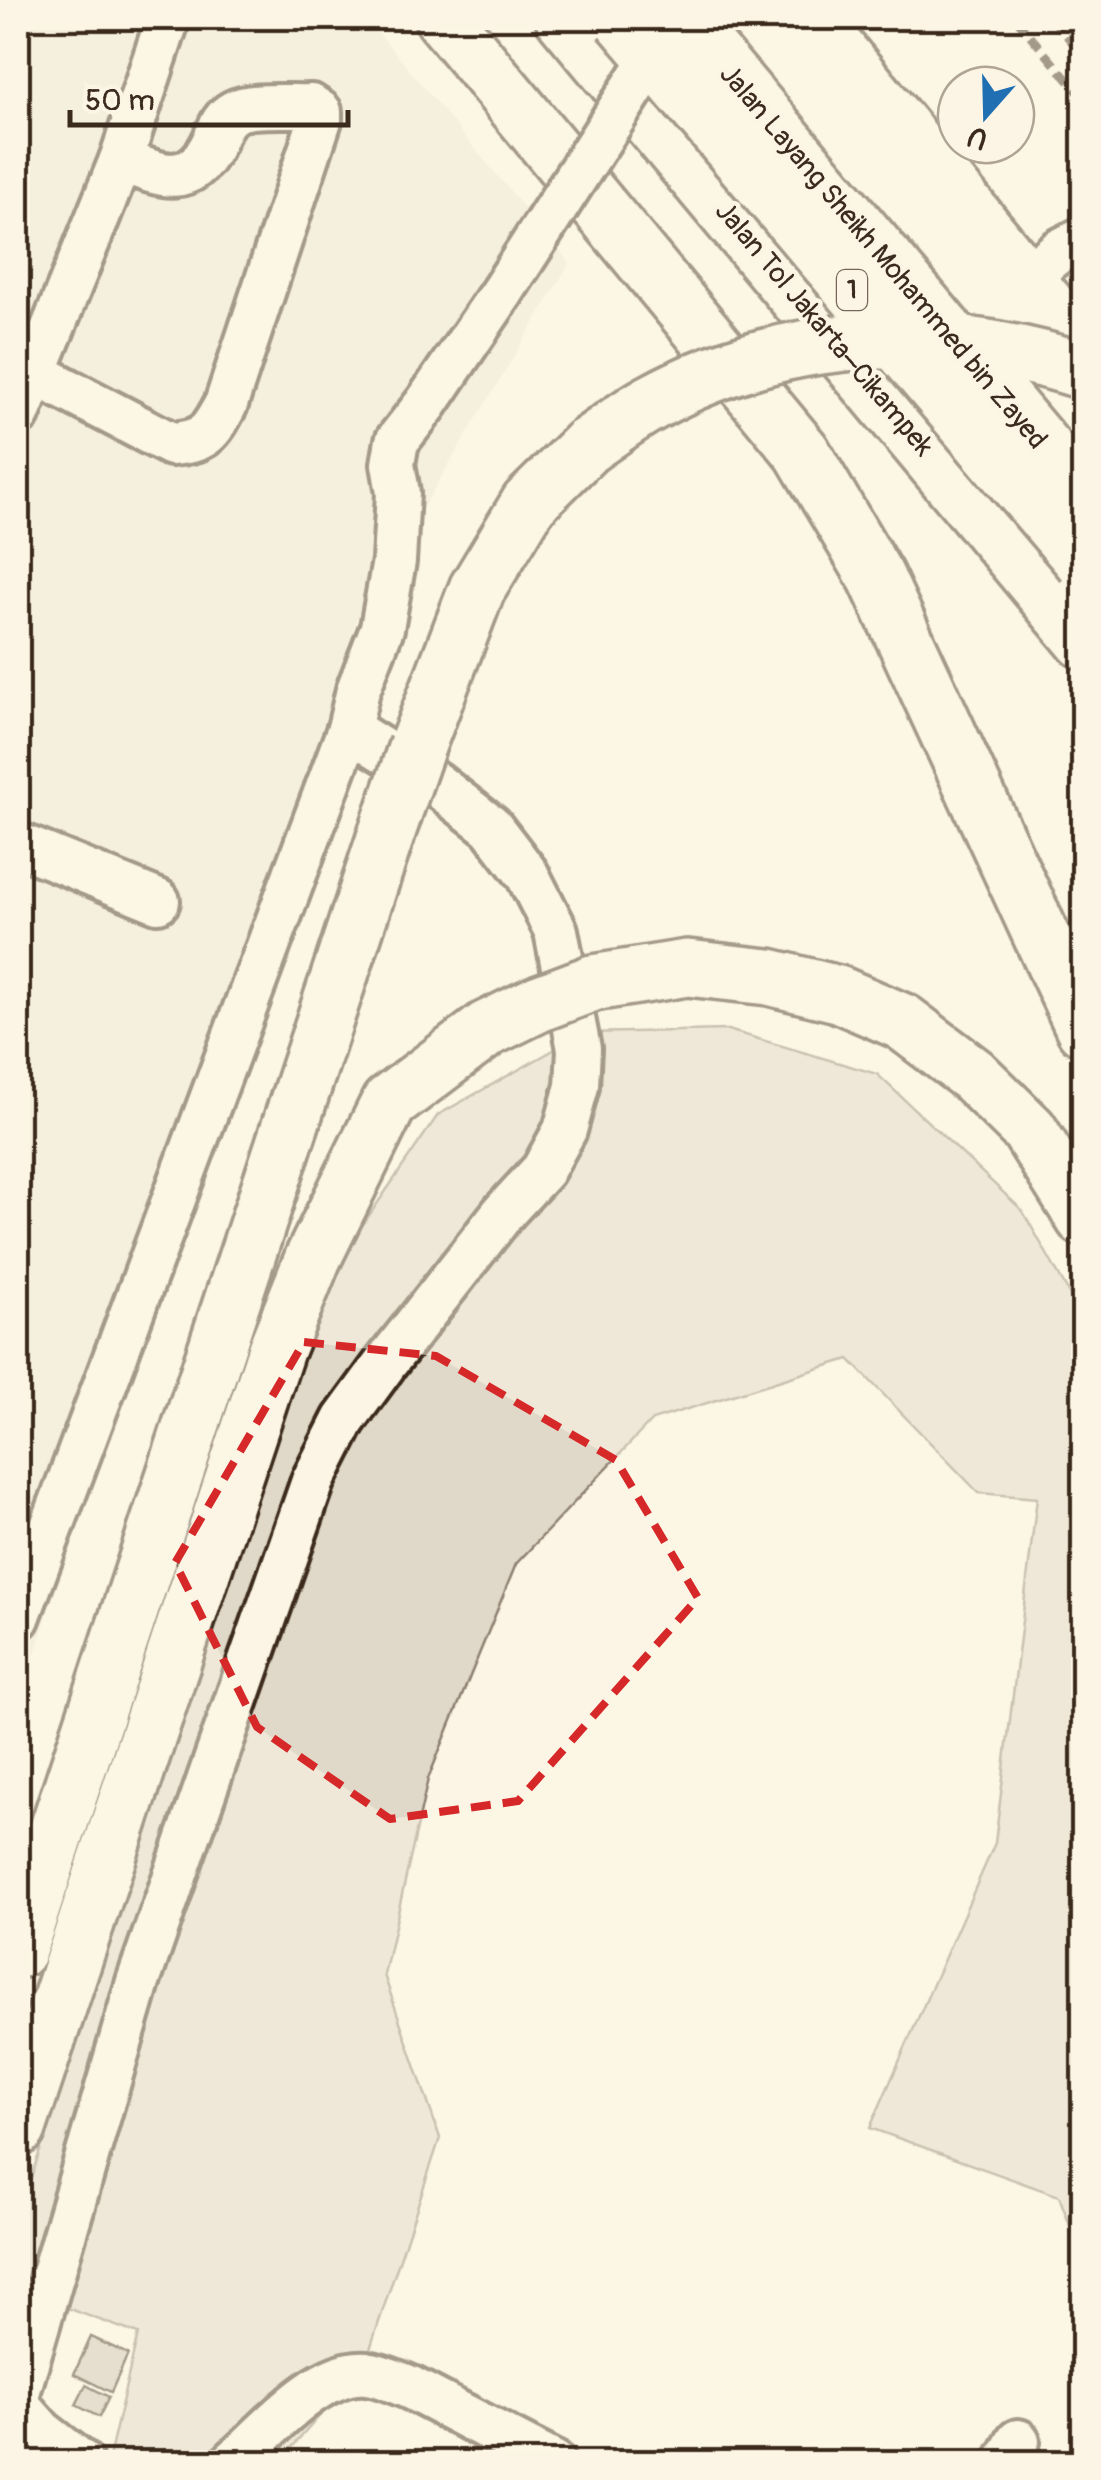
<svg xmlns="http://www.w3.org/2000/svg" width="1101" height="2480" viewBox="0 0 1101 2480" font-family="Pangolin,sans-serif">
<rect width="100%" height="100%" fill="#fcf5e5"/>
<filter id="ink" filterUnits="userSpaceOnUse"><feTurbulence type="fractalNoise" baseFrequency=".01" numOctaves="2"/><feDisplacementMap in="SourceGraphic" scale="20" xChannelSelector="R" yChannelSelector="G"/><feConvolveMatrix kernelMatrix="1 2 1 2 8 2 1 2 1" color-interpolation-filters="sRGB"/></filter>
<g filter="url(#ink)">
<path fill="#eee6d6" d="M 18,18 L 366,18 L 570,263 L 357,617 L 18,1708 Z"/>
<path fill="#e0d8c8" stroke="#8e8173" stroke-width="2.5" d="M 728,1030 L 877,1074 L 1022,1210 L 1083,1318 L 1083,2260 L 1059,2196 L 870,2128 L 995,1843 L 1037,1498 L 979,1493 L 849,1359 L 652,1420 L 516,1564 L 428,1779 L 384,1975 L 440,2138 L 365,2364 L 279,2462 L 108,2462 L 138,2334 L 18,2290 L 18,2217 L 333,1268 L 438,1115 L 584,1033 Z"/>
<g fill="#ccc2b3" stroke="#3b2a1e" stroke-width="2.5">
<path d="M 91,2337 L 128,2354 L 111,2392 L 74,2374 Z"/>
<path d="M 86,2385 L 109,2397 L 99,2417 L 76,2405 Z"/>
</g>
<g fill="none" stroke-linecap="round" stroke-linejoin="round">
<defs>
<g id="minor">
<path d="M 1025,278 L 1059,251 L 1084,238"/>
<path d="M 35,373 L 171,444 C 206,441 210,434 226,404 L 320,120 L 320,112 L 311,106 C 292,107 250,103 234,112 C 221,119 219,131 213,143 C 190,190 159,175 121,160"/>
<path d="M 18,414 L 121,160 L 168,18"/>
<path d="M 18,844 L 158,901"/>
<path d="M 18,1618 L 349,729 L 358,690 L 382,628 L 394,561 L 398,493 L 393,464 L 397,441 L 426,404 L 502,292"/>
<path d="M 18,2393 L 138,1982 L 313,1481 L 344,1420 L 385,1364 L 504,1212 L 543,1170 L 565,1130 L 577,1086 L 579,1049 L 556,931 L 527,874 L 491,827 L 436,784 L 349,729"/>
<path d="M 18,2405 L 42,2432 L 81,2462"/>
<path d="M 233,2462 C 266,2433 319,2369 366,2373 C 382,2375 396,2382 411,2388 L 553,2462"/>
<path d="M 1006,2462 L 1018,2441"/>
</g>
<g id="highway">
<path d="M 443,18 L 802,452 L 876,577 L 1084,1028"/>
<path d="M 564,18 L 1084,641"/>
<path d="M 742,18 L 1084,422"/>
<path d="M 811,18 L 1084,350"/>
<path d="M 417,746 L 477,589 L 529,503 L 587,446"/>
<path d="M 593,983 L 687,968 L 769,977 L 838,994 L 903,1022 L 973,1075 L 1029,1130 L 1084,1218"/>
<path d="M 18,1950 L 386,835"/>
<path d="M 18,2128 L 276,1350 L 313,1258 L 389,1103 L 487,1029 L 540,1003"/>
</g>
</defs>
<use href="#minor" stroke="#3b2a1e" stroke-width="50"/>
<use href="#highway" stroke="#3b2a1e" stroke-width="62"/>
<use href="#minor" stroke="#fcf5e5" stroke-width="42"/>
<use href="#highway" stroke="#fcf5e5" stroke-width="55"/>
<g stroke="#3b2a1e" stroke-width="8" stroke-dasharray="15 8" stroke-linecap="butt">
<path d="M 1015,18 L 1084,99"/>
<path d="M 1051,18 L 1084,56"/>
</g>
<defs>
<path id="minor-bridge" d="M 502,292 L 669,32"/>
<g id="highway-bridge">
<path d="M 621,18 L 1084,562"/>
<path d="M 682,18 L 1084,496"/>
<path d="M 587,446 C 608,432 629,415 651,403 C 786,328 940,325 1084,371"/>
<path d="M 386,835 L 417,746"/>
<path d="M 540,1003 L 593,983"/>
</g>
</defs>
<use href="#minor-bridge" stroke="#3b2a1e" stroke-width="50" stroke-linecap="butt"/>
<use href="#highway-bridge" stroke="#3b2a1e" stroke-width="62" stroke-linecap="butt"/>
<use href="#minor-bridge" stroke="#fcf5e5" stroke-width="42"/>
<use href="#highway-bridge" stroke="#fcf5e5" stroke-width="55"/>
</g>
</g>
<path d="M0 0H1101V2480H0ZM 304,1342 L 436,1356 L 616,1460 L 698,1598 L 518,1801 L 390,1819 L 257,1727 L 175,1563 Z" fill="#fcf5e5" fill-opacity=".55" fill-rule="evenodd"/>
<path fill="none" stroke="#d62828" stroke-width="8" stroke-dasharray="20 12" stroke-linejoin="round" d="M 304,1342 L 436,1356 L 616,1460 L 698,1598 L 518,1801 L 390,1819 L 257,1727 L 175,1563 Z"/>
<g text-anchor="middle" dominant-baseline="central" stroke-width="9" stroke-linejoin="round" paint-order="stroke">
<rect fill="#fcf5e5" stroke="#75675a" stroke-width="2.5" x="837" y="270" width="30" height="40" rx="8"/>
<g font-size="25" font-weight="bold" fill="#3b2a1e">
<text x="852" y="290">1</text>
</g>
<g font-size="28" fill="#3b2a1e" stroke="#fcf5e5">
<text transform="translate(883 257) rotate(50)">Jalan Layang Sheikh Mohammed bin Zayed</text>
<text transform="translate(824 329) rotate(50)">Jalan Tol Jakarta–Cikampek</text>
</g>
</g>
<rect width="1101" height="2480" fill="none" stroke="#fcf5e5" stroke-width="60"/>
<rect x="30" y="30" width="1041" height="2420" fill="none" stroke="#3b2a1e" stroke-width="4" filter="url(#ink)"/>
<g transform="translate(986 115) rotate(200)"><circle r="48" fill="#fcf5e5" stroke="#afa495" stroke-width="2.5"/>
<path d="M0-8L18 38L0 25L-18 38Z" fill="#1f6fb2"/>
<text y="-15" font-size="28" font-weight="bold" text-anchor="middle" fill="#3b2a1e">U</text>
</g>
<path d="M70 110v15h278v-15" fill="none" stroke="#3b2a1e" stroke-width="5"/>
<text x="85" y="110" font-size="30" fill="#3b2a1e" stroke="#fcf5e5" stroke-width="8" paint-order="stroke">50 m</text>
</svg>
